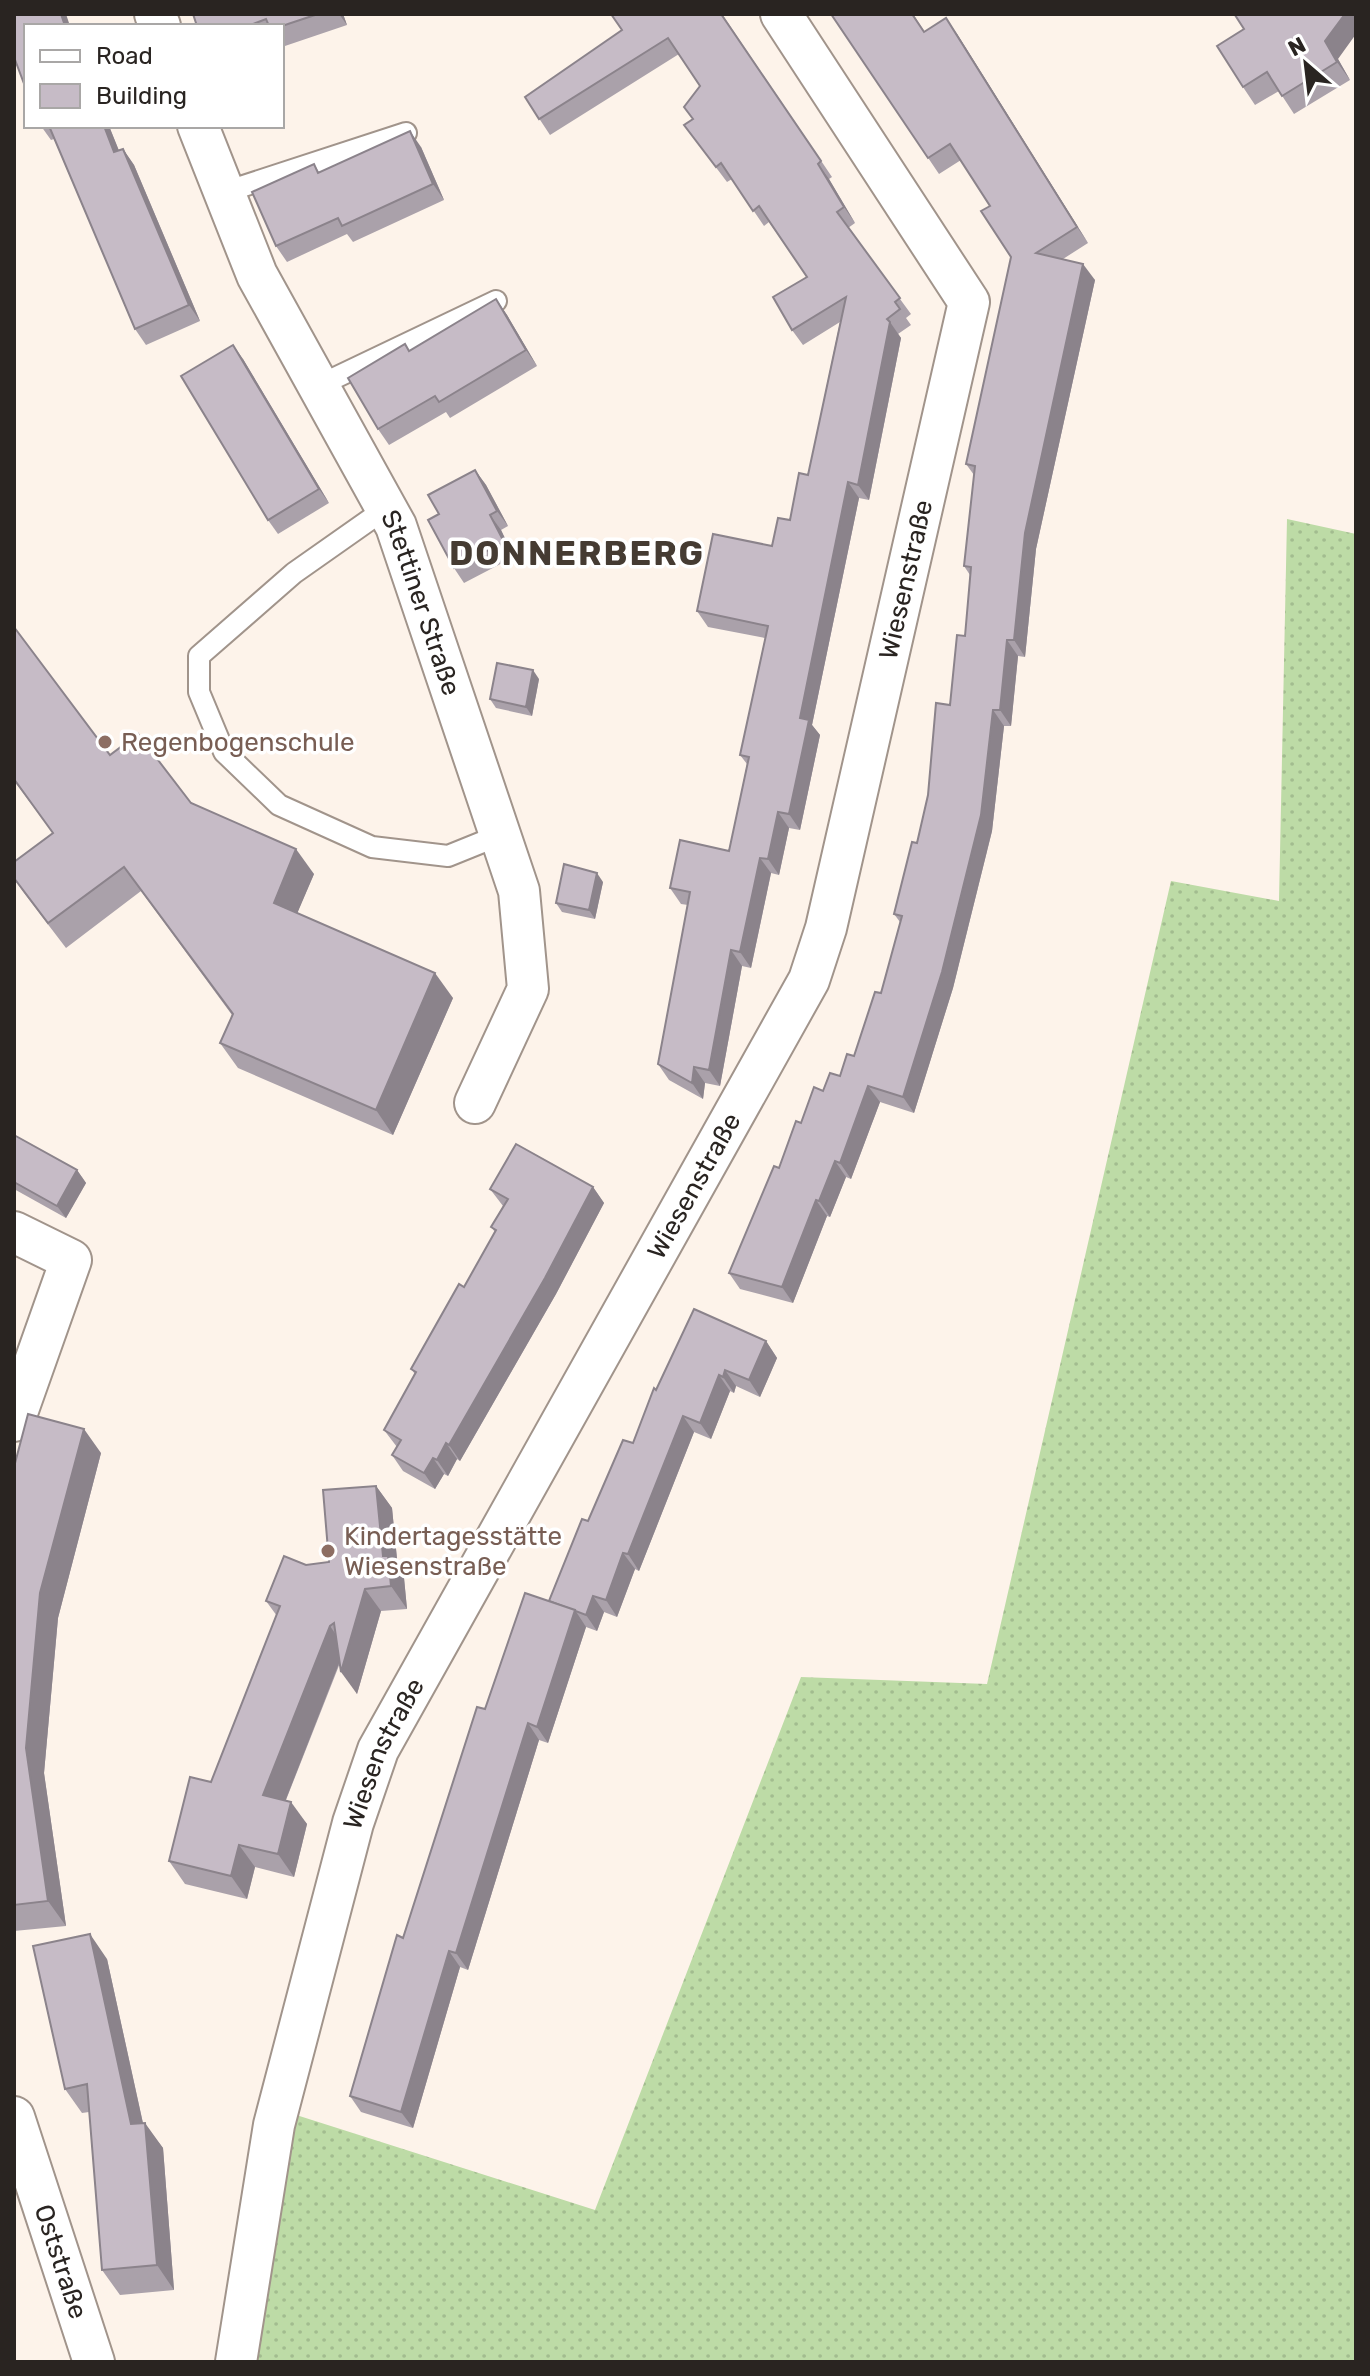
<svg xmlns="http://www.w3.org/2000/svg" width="1370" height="2376" viewBox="0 0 1370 2376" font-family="Rubik,sans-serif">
<defs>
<pattern id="grass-dots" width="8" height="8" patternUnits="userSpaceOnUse" patternTransform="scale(2)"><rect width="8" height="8" fill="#bddba6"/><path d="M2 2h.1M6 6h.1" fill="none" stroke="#a2bc8f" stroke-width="1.8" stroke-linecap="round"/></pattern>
</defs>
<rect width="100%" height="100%" fill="#fdf3ea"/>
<path fill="url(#grass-dots)" d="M 1287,519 L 1356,534 L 1356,2362 L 247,2362 L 290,2113 L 595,2210 L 801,1677 L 987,1684 L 1171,881 L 1279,901 Z"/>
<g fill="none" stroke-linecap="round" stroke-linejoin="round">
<defs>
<g id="lane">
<path d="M 222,193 L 406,133"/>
<path d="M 318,386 L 496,301"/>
<path d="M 385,509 L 294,573 L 199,656 L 199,692 L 224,752 L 279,805 L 372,847 L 448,856 L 500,835"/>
</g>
<g id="street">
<path d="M 155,14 L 160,26"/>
<path id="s1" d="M 198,126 L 257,275 L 396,526 L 519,891 L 528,989 L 475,1103"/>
<path d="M 14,1232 L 71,1260 L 14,1421"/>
<path id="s2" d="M 14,2117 L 94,2362"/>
<path id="s3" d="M 236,2362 L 274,2125 L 353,1823 L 378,1750 L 809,980 L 826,928 L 969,302 L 781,14"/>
</g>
</defs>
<use href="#lane" stroke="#a1948b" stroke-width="24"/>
<use href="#street" stroke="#a1948b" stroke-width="44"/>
<use href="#lane" stroke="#fff" stroke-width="20"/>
<use href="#street" stroke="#fff" stroke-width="40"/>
</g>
<g fill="#aaa1aa">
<path d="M 193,14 L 343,14 L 347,25 L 282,47 L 282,26 L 197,26 Z"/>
<path d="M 722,14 L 832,177 L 829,179 L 855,223 L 848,228 L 911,314 L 906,318 L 911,325 L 898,334 L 901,338 L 869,500 L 859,498 L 812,725 L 820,735 L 800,830 L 789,828 L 779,875 L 771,873 L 751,968 L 742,966 L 720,1086 L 705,1083 L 703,1099 L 669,1080 L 658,1064 L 688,905 L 681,904 L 670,888 L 729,851 L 747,764 L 740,755 L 765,638 L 708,627 L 697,611 L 772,546 L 790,520 L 808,475 L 840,322 L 803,345 L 792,330 L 807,277 L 769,222 L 764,226 L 732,179 L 727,182 L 684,125 L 693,119 L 700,86 L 679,54 L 550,135 L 525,97 L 622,30 Z"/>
<path d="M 831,14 L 913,14 L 925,32 L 957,34 L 1088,243 L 1063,259 L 1095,280 L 1036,549 L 1025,657 L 1018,656 L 1011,726 L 1004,726 L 992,831 L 953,988 L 914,1113 L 880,1102 L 851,1179 L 846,1177 L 830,1217 L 827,1216 L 793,1303 L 740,1289 L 729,1273 L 801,1123 L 823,1091 L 840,1076 L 854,1056 L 881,993 L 900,922 L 894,914 L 917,843 L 950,705 L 965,636 L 970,575 L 964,566 L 974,475 L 966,464 L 1011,257 L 990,206 L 961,160 L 939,174 Z"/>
<path d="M 1244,29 L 1338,59 L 1350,80 L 1294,114 L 1279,91 L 1255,105 L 1243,87 Z"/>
<path d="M 41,126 L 109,126 L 119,151 L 123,149 L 134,165 L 200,321 L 146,345 L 135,329 L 54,139 L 51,140 Z"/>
<path d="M 421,147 L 444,200 L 353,242 L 347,234 L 287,262 L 276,246 L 314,164 L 319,172 Z"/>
<path d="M 496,299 L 507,315 L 537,366 L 450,418 L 446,412 L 389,445 L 378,429 L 409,351 Z"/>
<path d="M 243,359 L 329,503 L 278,534 L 268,520 Z"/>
<path d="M 475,470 L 486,485 L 508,526 L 501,530 L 514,557 L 464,583 L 454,568 L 439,514 Z"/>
<path d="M 14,627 L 110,755 L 314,874 L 297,913 L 453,998 L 393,1135 L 238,1068 L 220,1043 L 232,1015 L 141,891 L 66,948 L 24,893 L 14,879 L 53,833 L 14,781 Z"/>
<path d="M 539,679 L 532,716 L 496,708 L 490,699 Z"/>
<path d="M 603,882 L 595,919 L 562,912 L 556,903 Z"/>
<path d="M 14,1135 L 77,1170 L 86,1183 L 66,1218 L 14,1189 Z"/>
<path d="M 593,1187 L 604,1203 L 556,1294 L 460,1461 L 457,1459 L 448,1476 L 444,1474 L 435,1489 L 403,1471 L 392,1455 L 397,1447 L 384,1430 L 415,1374 L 411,1369 L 464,1287 L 495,1232 L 491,1227 L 503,1206 L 490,1189 Z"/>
<path d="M 766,1341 L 777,1358 L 760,1397 L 736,1386 L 734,1393 L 730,1391 L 711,1439 L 694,1432 L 639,1571 L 635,1569 L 617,1617 L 604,1612 L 597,1631 L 586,1627 L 548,1743 L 539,1740 L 468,1970 L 460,1967 L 413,2128 L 361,2112 L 350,2096 L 403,1938 L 485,1709 L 549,1601 L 588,1521 L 633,1443 L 656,1390 Z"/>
<path d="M 101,1453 L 58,1618 L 44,1773 L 66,1926 L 14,1931 L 14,1467 Z"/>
<path d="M 376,1486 L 392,1508 L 398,1569 L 404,1578 L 407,1609 L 381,1611 L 357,1694 L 340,1663 L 286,1800 L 307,1824 L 294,1877 L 255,1867 L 247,1899 L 185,1884 L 169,1861 L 211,1782 L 277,1616 L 266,1601 L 306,1565 L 329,1562 Z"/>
<path d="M 107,1959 L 143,2123 L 163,2148 L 174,2290 L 120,2295 L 102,2270 L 89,2112 L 82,2113 L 65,2089 Z"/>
</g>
<g fill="#8b838b">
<path d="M 61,14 L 66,14 L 70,26 L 65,26 Z"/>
<path d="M 339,14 L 343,14 L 347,25 Z"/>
<path d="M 1345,14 L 1356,14 L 1356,34 L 1338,59 L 1350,80 L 1337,62 L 1325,41 Z"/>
<path d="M 946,18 L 957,34 L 1088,243 L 1077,227 Z"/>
<path d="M 104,126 L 109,126 L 126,168 L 114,152 Z"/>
<path d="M 410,131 L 421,147 L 444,200 L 433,184 Z"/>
<path d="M 123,149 L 134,165 L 200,321 L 189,305 Z"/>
<path d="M 818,164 L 829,179 L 855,223 L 844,207 Z"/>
<path d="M 1083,264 L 1095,280 L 1036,549 L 1025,657 L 1014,640 L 1025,533 Z"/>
<path d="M 496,299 L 507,315 L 537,366 L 526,350 Z"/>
<path d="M 890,322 L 901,338 L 869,500 L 858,485 Z"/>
<path d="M 233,345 L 243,359 L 329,503 L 319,489 Z"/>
<path d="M 475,470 L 486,485 L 508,526 L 497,511 Z"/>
<path d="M 848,482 L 859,498 L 812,725 L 820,735 L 800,830 L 789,814 L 800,718 Z"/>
<path d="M 490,515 L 501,530 L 514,557 L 504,542 Z"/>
<path d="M 1007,640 L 1018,656 L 1011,726 L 1000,710 Z"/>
<path d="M 533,670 L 539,679 L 532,716 L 526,707 Z"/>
<path d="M 993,710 L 1004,726 L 992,831 L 953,988 L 914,1113 L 903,1097 Z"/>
<path d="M 778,812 L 789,828 L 779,875 L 768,859 Z"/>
<path d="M 296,849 L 314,874 L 291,928 L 274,903 Z"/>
<path d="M 760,858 L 771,873 L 751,968 L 740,952 Z"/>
<path d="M 597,873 L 603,882 L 595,919 L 589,910 Z"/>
<path d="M 731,950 L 742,966 L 720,1086 L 709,1070 Z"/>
<path d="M 435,973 L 453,998 L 393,1135 L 376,1110 Z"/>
<path d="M 694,1067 L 705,1083 L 703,1099 L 692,1083 Z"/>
<path d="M 868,1086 L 880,1102 L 851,1179 L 840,1163 Z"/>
<path d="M 835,1161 L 846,1177 L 830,1217 L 819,1201 Z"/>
<path d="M 77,1170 L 86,1183 L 66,1218 L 57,1206 Z"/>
<path d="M 593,1187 L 604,1203 L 556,1294 L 460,1461 L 449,1445 Z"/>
<path d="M 816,1200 L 827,1216 L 793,1303 L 782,1287 Z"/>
<path d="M 766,1341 L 777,1358 L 760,1397 L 749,1380 Z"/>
<path d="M 725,1370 L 736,1386 L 734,1393 L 723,1377 Z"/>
<path d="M 719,1375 L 730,1391 L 711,1439 L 700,1423 Z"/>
<path d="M 683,1416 L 694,1432 L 639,1571 L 628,1554 Z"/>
<path d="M 84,1429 L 101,1453 L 58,1618 L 44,1773 L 66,1926 L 48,1901 L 26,1748 L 40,1593 Z"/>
<path d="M 446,1443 L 457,1459 L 448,1476 L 437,1460 Z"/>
<path d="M 433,1458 L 444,1474 L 435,1489 L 424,1473 Z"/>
<path d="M 376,1486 L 392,1508 L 398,1569 L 404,1578 L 407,1609 L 391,1586 L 383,1556 Z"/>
<path d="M 623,1553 L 635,1569 L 617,1617 L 606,1600 Z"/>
<path d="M 365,1589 L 381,1611 L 357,1694 L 341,1672 Z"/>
<path d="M 593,1596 L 604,1612 L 597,1631 L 586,1615 Z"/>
<path d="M 575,1610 L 586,1627 L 548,1743 L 537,1727 Z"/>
<path d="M 330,1626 L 345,1648 L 279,1817 L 263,1795 Z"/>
<path d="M 528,1723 L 539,1740 L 468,1970 L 456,1953 Z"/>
<path d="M 291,1802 L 307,1824 L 294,1877 L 278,1854 Z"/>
<path d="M 239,1845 L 255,1867 L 247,1899 L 231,1876 Z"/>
<path d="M 90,1934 L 107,1959 L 147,2142 L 145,2123 L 163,2148 L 174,2290 L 157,2265 L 131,2124 Z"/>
<path d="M 449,1951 L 460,1967 L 413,2128 L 401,2112 Z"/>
</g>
<g fill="#c6bbc6" stroke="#8b838b" stroke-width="2">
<path d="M 14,14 L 61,14 L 65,26 L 26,26 L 26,89 L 14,57 Z"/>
<path d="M 193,14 L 318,14 L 282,26 L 269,26 L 266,19 L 248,26 L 197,26 Z"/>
<path d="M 611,14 L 721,14 L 821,161 L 818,164 L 844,207 L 837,212 L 900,298 L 895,302 L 900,309 L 887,319 L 890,322 L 858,485 L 848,482 L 800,718 L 809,720 L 789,814 L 778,812 L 768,859 L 760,858 L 740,952 L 731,950 L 709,1070 L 694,1067 L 692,1083 L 658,1064 L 690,892 L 670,888 L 680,840 L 729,851 L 749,757 L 740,755 L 768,626 L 697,611 L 713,534 L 772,546 L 778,518 L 790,520 L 799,473 L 808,475 L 846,297 L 792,330 L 773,297 L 807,277 L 759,206 L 753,211 L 721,163 L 716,167 L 684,125 L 693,119 L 684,107 L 700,86 L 668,38 L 539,119 L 525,97 L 622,30 Z"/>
<path d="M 831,14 L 912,14 L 924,32 L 946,18 L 1077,227 L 1036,253 L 1083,264 L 1025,533 L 1014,640 L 1007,640 L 1000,710 L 993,710 L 981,815 L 942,972 L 903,1097 L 868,1086 L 840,1163 L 835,1161 L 819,1201 L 816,1200 L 782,1287 L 729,1273 L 774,1166 L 779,1168 L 796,1121 L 801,1123 L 814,1087 L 823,1091 L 830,1073 L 840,1076 L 847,1054 L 854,1056 L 875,992 L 881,993 L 902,916 L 894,914 L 912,842 L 917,843 L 928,795 L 936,703 L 950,705 L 957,635 L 965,636 L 971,567 L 964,566 L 975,466 L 966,464 L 1011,257 L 981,211 L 990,206 L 950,144 L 928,158 Z"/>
<path d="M 1238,14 L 1345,14 L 1325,41 L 1337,62 L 1282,96 L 1267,72 L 1243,87 L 1217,46 L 1244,29 L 1235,15 Z"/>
<path d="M 49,126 L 104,126 L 114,152 L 123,149 L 189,305 L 135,329 Z"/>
<path d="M 410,131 L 433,184 L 342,226 L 338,218 L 276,246 L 252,192 L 314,164 L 318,173 Z"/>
<path d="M 496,299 L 526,350 L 439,402 L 435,396 L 378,429 L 348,378 L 405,344 L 409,351 Z"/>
<path d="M 233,345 L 319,489 L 268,520 L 181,376 Z"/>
<path d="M 475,470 L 497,511 L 490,515 L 504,542 L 454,568 L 428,520 L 439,514 L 428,495 Z"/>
<path d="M 14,627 L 110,755 L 138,734 L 191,803 L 296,849 L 274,903 L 435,973 L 376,1110 L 220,1043 L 233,1014 L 124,867 L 48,923 L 14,878 L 14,862 L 53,833 L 14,779 Z"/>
<path d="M 497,663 L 533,670 L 526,707 L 490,699 Z"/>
<path d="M 564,864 L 597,873 L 589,910 L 556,903 Z"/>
<path d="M 14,1135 L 77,1170 L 57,1206 L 14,1182 Z"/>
<path d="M 516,1144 L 593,1187 L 545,1278 L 449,1445 L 446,1443 L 437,1460 L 433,1458 L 424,1473 L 392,1455 L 401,1440 L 384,1430 L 416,1372 L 411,1369 L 459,1284 L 464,1287 L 496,1230 L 491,1227 L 508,1199 L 490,1189 Z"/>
<path d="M 694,1309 L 766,1341 L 749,1380 L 725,1370 L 723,1377 L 719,1375 L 700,1423 L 683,1416 L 628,1554 L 623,1553 L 606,1600 L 593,1596 L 586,1615 L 549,1601 L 582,1519 L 588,1521 L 623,1440 L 633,1443 L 654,1388 L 656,1390 Z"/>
<path d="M 28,1414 L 84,1429 L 40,1593 L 26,1748 L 48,1901 L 14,1905 L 14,1467 Z"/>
<path d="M 376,1486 L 383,1556 L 388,1556 L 391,1586 L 365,1589 L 341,1672 L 334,1623 L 330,1626 L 263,1795 L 291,1802 L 278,1854 L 239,1845 L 231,1876 L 169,1861 L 190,1777 L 211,1782 L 280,1606 L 266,1601 L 284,1556 L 306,1565 L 329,1562 L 323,1490 Z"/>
<path d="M 525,1593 L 575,1610 L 537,1727 L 528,1723 L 456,1953 L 449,1951 L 401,2112 L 350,2096 L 397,1935 L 403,1938 L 477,1707 L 485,1709 Z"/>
<path d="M 90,1934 L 131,2124 L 145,2123 L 157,2265 L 102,2270 L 87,2084 L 65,2089 L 33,1946 Z"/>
</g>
<g fill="#8d6e63" stroke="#fff" stroke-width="3">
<circle cx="105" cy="742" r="8"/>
<circle cx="328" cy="1551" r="8"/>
</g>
<g text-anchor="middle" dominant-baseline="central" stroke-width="7" stroke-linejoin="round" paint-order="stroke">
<g font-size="26" fill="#292421" stroke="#fff">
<text stroke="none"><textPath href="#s3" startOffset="1924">Wiesenstraße</textPath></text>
<text stroke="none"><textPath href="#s1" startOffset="528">Stettiner Straße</textPath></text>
<text stroke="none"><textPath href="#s3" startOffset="1276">Wiesenstraße</textPath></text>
<text stroke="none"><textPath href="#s3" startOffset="628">Wiesenstraße</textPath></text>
<text stroke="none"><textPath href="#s2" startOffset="152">Oststraße</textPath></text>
</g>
<g font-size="26" fill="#785e54" stroke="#fff" text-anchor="start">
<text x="121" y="742">Regenbogenschule</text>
<text x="344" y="1536">Kindertagesstätte<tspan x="344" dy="30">Wiesenstraße</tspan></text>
</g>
<g font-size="34" font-weight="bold" letter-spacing="2" fill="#453b32" stroke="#fff">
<text x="577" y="553">DONNERBERG</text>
</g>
</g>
<rect width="1370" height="2376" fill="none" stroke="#292421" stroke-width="32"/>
<rect x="24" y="24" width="260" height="104" fill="#ffffff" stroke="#a9a7a6" stroke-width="2"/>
<rect x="40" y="50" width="40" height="12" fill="#ffffff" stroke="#a9a7a6" stroke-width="2"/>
<text x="96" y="64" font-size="24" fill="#292421">Road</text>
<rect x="40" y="84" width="40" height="24" fill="#c6bbc6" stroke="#a9a7a6" stroke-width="2"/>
<text x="96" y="104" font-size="24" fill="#292421">Building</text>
<g transform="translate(1306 64) rotate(332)" stroke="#ffffff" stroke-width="6" paint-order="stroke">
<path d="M0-6L14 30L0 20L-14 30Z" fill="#292421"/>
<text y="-12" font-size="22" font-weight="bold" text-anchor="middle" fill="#292421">N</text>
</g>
</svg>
